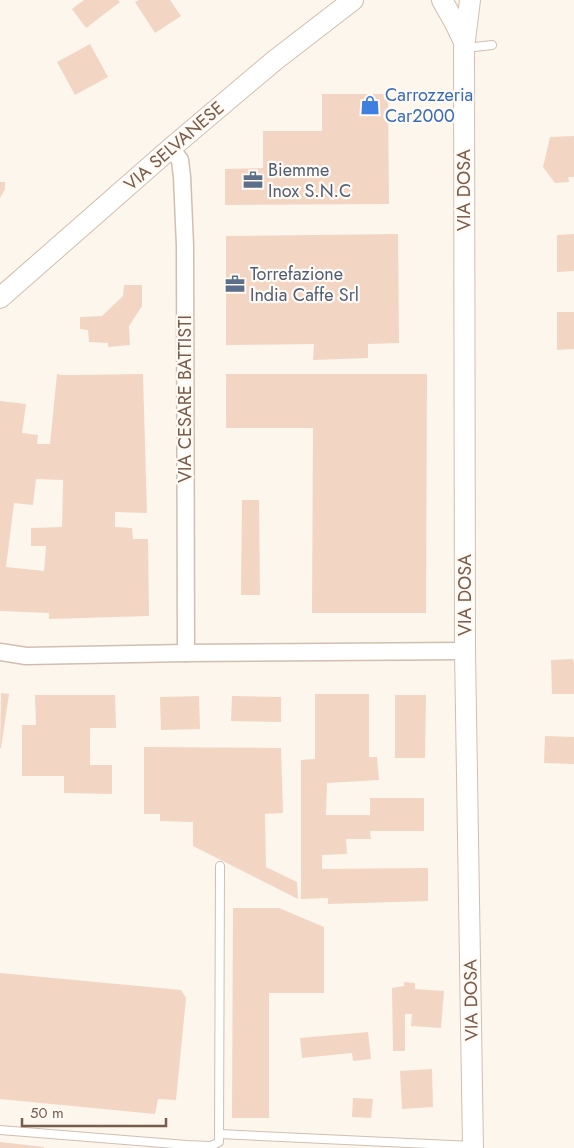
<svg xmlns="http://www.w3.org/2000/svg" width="574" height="1148" viewBox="0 0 574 1148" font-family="Jost,sans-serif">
<rect width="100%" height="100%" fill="#fdf6ec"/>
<g fill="#f3d5c3" fill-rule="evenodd">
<path d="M 84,0 L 118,0 L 120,2 L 86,28 L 72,9 Z"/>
<path d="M 139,0 L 170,0 L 181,16 L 155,33 L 135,2 Z"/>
<path d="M 90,44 L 108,77 L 75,95 L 57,62 Z"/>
<path d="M 322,94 L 388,94 L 389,204 L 225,205 L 225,169 L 263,168 L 263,131 L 322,131 Z"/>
<path d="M 574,136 L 574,177 L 568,177 L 569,182 L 555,183 L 543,167 L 550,137 Z"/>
<path d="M 0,182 L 5,182 L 5,189 L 0,198 Z"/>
<path d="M 398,234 L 399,343 L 368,344 L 368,358 L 313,360 L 314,344 L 226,345 L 226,236 Z"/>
<path d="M 574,234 L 574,271 L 557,272 L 557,235 Z"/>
<path d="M 124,285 L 142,285 L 142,306 L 129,326 L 130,345 L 108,347 L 108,343 L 89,342 L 88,330 L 80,329 L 80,317 L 102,316 L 123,296 Z"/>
<path d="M 557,312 L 574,312 L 574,349 L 557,350 Z"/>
<path d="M 57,374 L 61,375 L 75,375 L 143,374 L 147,513 L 115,512 L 115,527 L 132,528 L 133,539 L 148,539 L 149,616 L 49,619 L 49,613 L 0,611 L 0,401 L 26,404 L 22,433 L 38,435 L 37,444 L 50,444 ZM 36,479 L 63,480 L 62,527 L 31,528 L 31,546 L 46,546 L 44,571 L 6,567 L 14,503 L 33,505 Z"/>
<path d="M 226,374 L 427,374 L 426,613 L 312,613 L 313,428 L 226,428 Z"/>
<path d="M 242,500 L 259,500 L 260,595 L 241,595 Z"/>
<path d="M 573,659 L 574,664 L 574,694 L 552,694 L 551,660 Z"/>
<path d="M 1,693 L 9,694 L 1,748 L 0,748 Z"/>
<path d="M 315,694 L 369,694 L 369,757 L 377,757 L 379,780 L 327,783 L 326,815 L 370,815 L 370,798 L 424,798 L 424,831 L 370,831 L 371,839 L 346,839 L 347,854 L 322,855 L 322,869 L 428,868 L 428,901 L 328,904 L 328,898 L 301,899 L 301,760 L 315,759 Z"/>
<path d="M 35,695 L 115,695 L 116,728 L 90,728 L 90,765 L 112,765 L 112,794 L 64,793 L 64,776 L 22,776 L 22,725 L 36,725 Z"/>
<path d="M 395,695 L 426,695 L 425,758 L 395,758 Z"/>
<path d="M 199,696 L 200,729 L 161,730 L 160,697 Z"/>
<path d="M 232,696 L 281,697 L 281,722 L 231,721 Z"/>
<path d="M 545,736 L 574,737 L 574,764 L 544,763 Z"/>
<path d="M 144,747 L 281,748 L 283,813 L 265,814 L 266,867 L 297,882 L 298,899 L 193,846 L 193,822 L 160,821 L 160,814 L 144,814 Z"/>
<path d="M 233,908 L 279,908 L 324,927 L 324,993 L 269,993 L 269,1118 L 232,1118 Z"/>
<path d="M 0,973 L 181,990 L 186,998 L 176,1100 L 158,1099 L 155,1114 L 0,1099 Z"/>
<path d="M 404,982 L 415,983 L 415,989 L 444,991 L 441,1028 L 411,1026 L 412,1014 L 405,1014 L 405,1051 L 393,1051 L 392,988 L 404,986 Z"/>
<path d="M 368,1032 L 371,1059 L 353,1061 L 352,1053 L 302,1058 L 300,1038 Z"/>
<path d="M 432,1069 L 433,1107 L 402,1109 L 400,1071 Z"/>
<path d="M 353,1098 L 373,1099 L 371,1118 L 352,1117 Z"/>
<path d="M 0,1142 L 44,1147 L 44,1148 L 0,1148 Z"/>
</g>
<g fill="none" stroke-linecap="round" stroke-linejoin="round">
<defs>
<g id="service">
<path d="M 466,48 L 492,45"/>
<path d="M 0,1130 L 187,1145 L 211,1146 L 219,1142 L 220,866"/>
<path d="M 219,1134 L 472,1146"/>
</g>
<g id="minor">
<path d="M 171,148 L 180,160 L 182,177 L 185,246 L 186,653"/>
<path d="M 0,652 L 26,656 L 186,653 L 465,651"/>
</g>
<g id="tertiary">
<path d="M 442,0 L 455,23 L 464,42"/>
<path d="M 470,0 L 464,48 L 465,651 L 473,1148"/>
<path d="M 0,298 L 171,148 L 274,61 L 353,0"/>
</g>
</defs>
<use href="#service" stroke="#d1beb0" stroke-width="10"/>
<use href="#minor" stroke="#d1beb0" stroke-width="19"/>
<use href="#tertiary" stroke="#d1beb0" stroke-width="22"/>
<use href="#service" stroke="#fff" stroke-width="8"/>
<use href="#minor" stroke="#fff" stroke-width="16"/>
<use href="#tertiary" stroke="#fff" stroke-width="20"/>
</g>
<defs>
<symbol id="shop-bare" viewBox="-9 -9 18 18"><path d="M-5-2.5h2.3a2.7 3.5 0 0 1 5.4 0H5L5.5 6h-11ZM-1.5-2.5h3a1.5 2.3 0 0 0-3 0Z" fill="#3f7fe0" stroke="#fffaf3" stroke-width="2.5" paint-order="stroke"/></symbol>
<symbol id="office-bare" viewBox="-9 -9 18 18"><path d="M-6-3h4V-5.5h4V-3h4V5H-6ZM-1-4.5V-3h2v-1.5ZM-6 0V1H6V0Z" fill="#5c6f8a" stroke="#fffaf3" stroke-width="2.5" paint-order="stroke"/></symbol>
</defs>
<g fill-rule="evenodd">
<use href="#shop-bare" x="356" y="91" width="28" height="28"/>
<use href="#office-bare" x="239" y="166" width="28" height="28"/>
<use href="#office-bare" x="221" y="270" width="28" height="28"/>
</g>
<g text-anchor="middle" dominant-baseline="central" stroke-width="4.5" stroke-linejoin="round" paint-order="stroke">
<g font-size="18" fill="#366cbe" stroke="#fffaf3" text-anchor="start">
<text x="385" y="95">Carrozzeria<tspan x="385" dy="21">Car2000</tspan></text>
</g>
<g font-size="18" fill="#7a5c4d" stroke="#fffaf3">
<text transform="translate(174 146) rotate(-41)">VIA SELVANESE</text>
<text transform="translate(464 190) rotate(-90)">VIA DOSA</text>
<text transform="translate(185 399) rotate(-90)">VIA CESARE BATTISTI</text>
<text transform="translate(465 595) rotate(-90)">VIA DOSA</text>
<text transform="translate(471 1000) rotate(-91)">VIA DOSA</text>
</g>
<g font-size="18" fill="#4e5e75" stroke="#fffaf3" text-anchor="start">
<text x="268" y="170">Biemme<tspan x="268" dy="21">Inox S.N.C</tspan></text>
<text x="250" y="274">Torrefazione<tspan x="250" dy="21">India Caffe Srl</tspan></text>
</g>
</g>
<path d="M22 1118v8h144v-8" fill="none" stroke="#7a5c4d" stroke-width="2.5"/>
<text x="30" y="1118" font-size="15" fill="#7a5c4d" stroke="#fffaf3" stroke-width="4" paint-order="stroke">50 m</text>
</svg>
